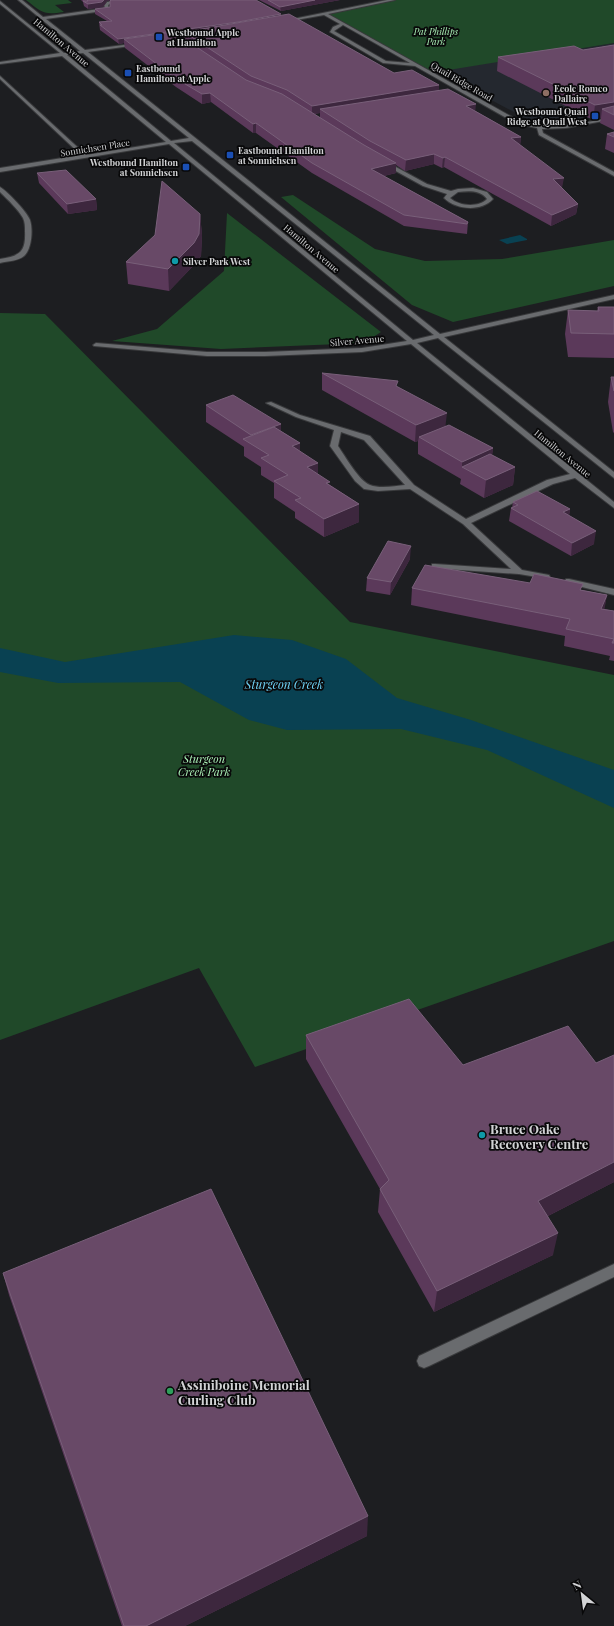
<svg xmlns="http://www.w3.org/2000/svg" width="614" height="1626" viewBox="0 0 614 1626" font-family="'Playfair Display',serif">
<rect width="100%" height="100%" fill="#1d1e21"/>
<path fill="#24282f" d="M 614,43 L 614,114 L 557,123 L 527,119 L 437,71 Z"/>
<g fill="#204929">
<path d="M 26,0 L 68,0 L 72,3 L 55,5 L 64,12 C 43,15 43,13 26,0 Z"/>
<path d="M 393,0 L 614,0 L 614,43 L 430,73 L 324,13 Z"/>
<path d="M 293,195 L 375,249 L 425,261 L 502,259 L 614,240 L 614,286 L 453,322 L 412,305 L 281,197 Z"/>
<path d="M 227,213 L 381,332 L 364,343 L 221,349 L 112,341 L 157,329 L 224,271 Z"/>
<path d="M 0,313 L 45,314 L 350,622 L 614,675 L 614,941 L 255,1067 L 199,968 L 0,1040 Z"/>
</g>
<g fill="#094152">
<path d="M 520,235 L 527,239 L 527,240 L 507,244 L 499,240 Z"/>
<path d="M 234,635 L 292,640 L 346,659 L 397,698 L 471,720 L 614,770 L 614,808 L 487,750 L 401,729 L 287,730 L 249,720 L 180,682 L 58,683 L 0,672 L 0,648 L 65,662 Z"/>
</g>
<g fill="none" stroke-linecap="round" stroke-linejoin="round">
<defs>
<g id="minor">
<path d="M 18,0 L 22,0 L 43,17 L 106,8 L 104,6 L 107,2 L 121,0 L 109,4 L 108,6 L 110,10 L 46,19 L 85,50 L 139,43 L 137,45 L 88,52 L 440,334 L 614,295 L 614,299 L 444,337 L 614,472 L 614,478 L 438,338 L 417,343 L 614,502 L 614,508 L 575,478 L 553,484 L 471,523 L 522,570 L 549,575 L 550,577 L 549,579 L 519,574 L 432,568 L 432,564 L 435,564 L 511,569 L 463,524 L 410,489 L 378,491 L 364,489 L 355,481 L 330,446 L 334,430 L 296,417 L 266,403 L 271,402 L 300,415 L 370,436 L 414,485 L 466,519 L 547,480 L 570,474 L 411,344 L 362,352 L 265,356 L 207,356 L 94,346 L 93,345 L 96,343 L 207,352 L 265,352 L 362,348 L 407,341 L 169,144 L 0,172 L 0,168 L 81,155 L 0,79 L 0,76 L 86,155 L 166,142 L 62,56 L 0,64 L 0,62 L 60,53 L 0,4 L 0,1 L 64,53 L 80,51 ZM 83,53 L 189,138 L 171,141 L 67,55 ZM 192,141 L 434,335 L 413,340 L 174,143 ZM 341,432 L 364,440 L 405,485 C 395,486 380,489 370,485 C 359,481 345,456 338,446 Z"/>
<path d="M 387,0 L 395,0 L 328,14 L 521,122 C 552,130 583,123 614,117 L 614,119 L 566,128 L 542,129 L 543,133 L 614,172 L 614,176 L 539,135 L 537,128 L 517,124 L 415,66 L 383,63 L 330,32 L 333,27 L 340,24 L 324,15 L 285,22 L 283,21 ZM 343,25 L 410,63 L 386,61 L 334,31 Z"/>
<path d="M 385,161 L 427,184 L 451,191 L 458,189 L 473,188 L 487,192 L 493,199 C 481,212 456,210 444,198 L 447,194 L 423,186 L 383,164 L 382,163 ZM 458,192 C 469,191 480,190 487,199 C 478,208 459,206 450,198 Z"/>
<path d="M 0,187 C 7,191 27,212 30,220 C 33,229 32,249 24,256 C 18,261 8,261 0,263 L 0,259 C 20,256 26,252 25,231 C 25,227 25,222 23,218 C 18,209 8,200 0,192 Z"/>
<path d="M 566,579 L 569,579 L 614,589 L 614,595 L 566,583 L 565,581 Z"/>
<path d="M 614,1264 L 614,1277 L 429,1366 L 424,1368 L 419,1366 L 417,1361 L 419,1356 Z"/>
</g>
</defs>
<use href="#minor" stroke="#38393b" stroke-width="2"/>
<use href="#minor" fill="#696b6e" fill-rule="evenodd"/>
</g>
<g fill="#5b395a" fill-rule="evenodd">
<path d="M 81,0 L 111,0 L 107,1 L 103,7 L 88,9 L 84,6 L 83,2 Z"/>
<path d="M 259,0 L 340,0 L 281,11 Z"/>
<path d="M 110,7 L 281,16 L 394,73 L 439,90 L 521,137 L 520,145 L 578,204 L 576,214 L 551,226 L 444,167 L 442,168 L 434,164 L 405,171 L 396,165 L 396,173 L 384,176 L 468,222 L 467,234 L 404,226 L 312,173 L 256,133 L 253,133 L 211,102 L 202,104 L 176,87 L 125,48 L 124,43 L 119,44 L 100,30 L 99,22 L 107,21 L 95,14 L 95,9 ZM 184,34 L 184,38 L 179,35 ZM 320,113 L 320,118 L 314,114 Z"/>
<path d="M 614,45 L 614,130 L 600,123 L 601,118 L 593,120 L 497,71 L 498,57 L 583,50 Z"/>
<path d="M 614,132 L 614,153 L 605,149 L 607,134 Z"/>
<path d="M 37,173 L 96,199 L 97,210 L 68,214 L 39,183 Z"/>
<path d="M 200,214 L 202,235 L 201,256 L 195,264 L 169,291 L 128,284 L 126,262 Z"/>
<path d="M 598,307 L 614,307 L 614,358 L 568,357 L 565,334 L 568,310 L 597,311 Z"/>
<path d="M 322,373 L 398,387 L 446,426 L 493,448 L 492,455 L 515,467 L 513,485 L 484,498 L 460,484 L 461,479 L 418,454 L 418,441 L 415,442 L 322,390 Z"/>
<path d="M 611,377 L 614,377 L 614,433 L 613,432 L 608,402 Z"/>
<path d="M 206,405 L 281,431 L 300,443 L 300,452 L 318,475 L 330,485 L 359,504 L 359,522 L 324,537 L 295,518 L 295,512 L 274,498 L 274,483 L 261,475 L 261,467 L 244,456 L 244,447 L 206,422 Z"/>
<path d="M 513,502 L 570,509 L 569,516 L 594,544 L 571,556 L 509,521 L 511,508 L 512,508 Z"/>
<path d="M 410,559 L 390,595 L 366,591 L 367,578 Z"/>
<path d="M 530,583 L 582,590 L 607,595 L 604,609 L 614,611 L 614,661 L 609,660 L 610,656 L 564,646 L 565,636 L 411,605 L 412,588 Z"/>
<path d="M 306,1035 L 463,1065 L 614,1182 L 548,1216 L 553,1255 L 434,1312 L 378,1212 L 380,1189 L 306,1059 Z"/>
<path d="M 3,1273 L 367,1536 L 185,1626 L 122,1626 L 9,1295 Z"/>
</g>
<g fill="#3d273e">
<path d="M 104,0 L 111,0 L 107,1 L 103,7 L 88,9 L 88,4 Z"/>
<path d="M 315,0 L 340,0 L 281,11 L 280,7 Z"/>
<path d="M 281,14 L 281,18 L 184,32 L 184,34 L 128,42 L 124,39 L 124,43 L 119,44 L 118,39 Z"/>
<path d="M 439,85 L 439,93 L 320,109 L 320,113 L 312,114 L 312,106 Z"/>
<path d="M 210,93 L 211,102 L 202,104 L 202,94 Z"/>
<path d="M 614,102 L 614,115 L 602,109 L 601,118 L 593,120 L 595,105 Z"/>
<path d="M 476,104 L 475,114 L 466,106 Z"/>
<path d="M 256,123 L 256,133 L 253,133 L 253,124 Z"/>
<path d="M 521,137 L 520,146 L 511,138 Z"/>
<path d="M 434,154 L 434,164 L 405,171 L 406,160 Z"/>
<path d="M 445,157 L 444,167 L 442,168 L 443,158 Z"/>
<path d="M 396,163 L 396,173 L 371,179 L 371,169 Z"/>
<path d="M 564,178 L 562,188 L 552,189 L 553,179 Z"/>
<path d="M 96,199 L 97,210 L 68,214 L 67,204 Z"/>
<path d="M 578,204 L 576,214 L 551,226 L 552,215 Z"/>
<path d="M 200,214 L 202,235 L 201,256 L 195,264 L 169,291 L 168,269 Z"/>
<path d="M 447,413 L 445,430 L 419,437 L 418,441 L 415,442 L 416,425 Z"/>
<path d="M 281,424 L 281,442 L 251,444 L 251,435 Z"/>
<path d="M 300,443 L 300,461 L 292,446 Z"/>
<path d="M 493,448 L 491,466 L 462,467 L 462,462 Z"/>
<path d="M 318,463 L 318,480 L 307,467 Z"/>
<path d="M 515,467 L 513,485 L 484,498 L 486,480 Z"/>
<path d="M 359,504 L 359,522 L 324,537 L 324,519 Z"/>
<path d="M 570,509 L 568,522 L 563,512 Z"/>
<path d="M 596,531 L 594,544 L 571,556 L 572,543 Z"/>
<path d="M 411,546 L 410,559 L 390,595 L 391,582 Z"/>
<path d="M 607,595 L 604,612 L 601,609 Z"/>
<path d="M 614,1162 L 614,1182 L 534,1223 L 538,1201 Z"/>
<path d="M 558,1233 L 553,1255 L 434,1312 L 437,1291 Z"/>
<path d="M 368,1516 L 367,1536 L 185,1626 L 146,1626 Z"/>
</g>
<g fill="#684967" stroke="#785f79">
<path d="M 87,0 L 104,0 L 102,2 L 88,4 L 83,1 L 88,1 Z"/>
<path d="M 111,0 L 256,0 L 281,14 L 238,22 L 118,39 L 100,25 L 102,25 L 99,22 L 112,21 L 95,9 L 110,7 L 110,1 Z"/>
<path d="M 268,0 L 315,0 L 280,7 Z"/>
<path d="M 289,14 L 394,73 L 412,70 L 439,85 L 312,106 L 287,90 L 251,76 L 184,32 Z"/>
<path d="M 174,32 L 246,80 L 282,94 L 364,145 L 396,163 L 371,169 L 468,222 L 467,224 L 404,215 L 312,163 L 256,123 L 253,124 L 210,93 L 202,94 L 175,78 L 124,39 Z"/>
<path d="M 614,45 L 614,102 L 595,105 L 498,57 L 574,46 L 583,50 Z"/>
<path d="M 448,89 L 476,104 L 466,106 L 521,137 L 511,138 L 564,178 L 553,179 L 578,204 L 552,215 L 445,157 L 443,158 L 434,154 L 406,160 L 370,141 L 320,109 Z"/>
<path d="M 614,106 L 614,115 L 602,109 Z"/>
<path d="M 614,132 L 614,137 L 607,134 Z"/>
<path d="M 66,170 L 96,199 L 67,204 L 37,173 Z"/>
<path d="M 162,181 L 200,214 L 199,234 L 194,243 L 168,269 L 126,262 L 155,235 Z"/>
<path d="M 598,307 L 614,307 L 614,334 L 571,333 L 568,310 L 599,311 Z"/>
<path d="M 322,373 L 398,381 L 396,386 L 447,413 L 416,425 Z"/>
<path d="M 611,377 L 614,377 L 614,391 Z"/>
<path d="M 233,395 L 281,424 L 251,435 L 206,405 Z"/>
<path d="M 449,425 L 493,448 L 462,462 L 419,437 Z"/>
<path d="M 274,427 L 300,443 L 292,446 L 318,463 L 307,467 L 330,482 L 326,483 L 359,504 L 324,519 L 295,500 L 301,498 L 274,481 L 288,475 L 261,458 L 269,455 L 243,439 Z"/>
<path d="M 490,454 L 515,467 L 486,480 L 462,467 Z"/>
<path d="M 537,491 L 570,509 L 563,512 L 596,531 L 572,543 L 511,508 L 518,505 L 513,502 Z"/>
<path d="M 388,541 L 411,546 L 391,582 L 367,578 Z"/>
<path d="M 425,565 L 530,583 L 534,574 L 583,584 L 580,590 L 607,595 L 601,609 L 614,611 L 614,643 L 612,643 L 614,639 L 566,629 L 570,619 L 412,588 Z"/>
<path d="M 409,999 L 463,1065 L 568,1026 L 596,1063 L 614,1055 L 614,1162 L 538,1201 L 558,1233 L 437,1291 L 380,1189 L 389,1180 L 306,1035 Z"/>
<path d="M 211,1189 L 368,1516 L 146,1626 L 124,1626 L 3,1273 Z"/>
</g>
<g fill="#1a4fb4" stroke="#080809" stroke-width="1.5">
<rect x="155" y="33" width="8" height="8" rx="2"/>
<rect x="124" y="69" width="8" height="8" rx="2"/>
<rect x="591" y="112" width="8" height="8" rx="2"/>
<rect x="226" y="151" width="8" height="8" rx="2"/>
<rect x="182" y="163" width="8" height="8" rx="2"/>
</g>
<circle fill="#8d6e63" stroke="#080809" stroke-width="1.5" cx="546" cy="93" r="4"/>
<g fill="#0f9aa8" stroke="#080809" stroke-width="1.5">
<circle cx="175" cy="261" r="4"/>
<circle cx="482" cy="1135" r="4"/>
</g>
<circle fill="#2e9e5b" stroke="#080809" stroke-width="1.5" cx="170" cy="1391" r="4"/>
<g text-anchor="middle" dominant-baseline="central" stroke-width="3.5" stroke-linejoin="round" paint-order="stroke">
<g font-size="9" font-style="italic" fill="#acf3b8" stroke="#080809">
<text x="436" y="31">Pat Phillips<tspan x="436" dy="10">Park</tspan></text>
</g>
<g font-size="9" font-weight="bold" fill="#d2d3d5" stroke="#080809" text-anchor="start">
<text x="167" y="32">Westbound Apple<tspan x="167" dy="10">at Hamilton</tspan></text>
<text x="136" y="68">Eastbound<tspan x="136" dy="10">Hamilton at Apple</tspan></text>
<text x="554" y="88">Ecole Romeo<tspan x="554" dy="10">Dallaire</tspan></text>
<text x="587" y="111" text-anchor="end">Westbound Quail<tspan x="587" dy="10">Ridge at Quail West</tspan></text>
<text x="238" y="150">Eastbound Hamilton<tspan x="238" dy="10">at Sonnichsen</tspan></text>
<text x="178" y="162" text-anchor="end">Westbound Hamilton<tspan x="178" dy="10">at Sonnichsen</tspan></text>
<text x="183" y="261">Silver Park West</text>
</g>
<g font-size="9" fill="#d2d3d5" stroke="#080809">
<text transform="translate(62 42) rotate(40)">Hamilton Avenue</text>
<text transform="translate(462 81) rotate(30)">Quail Ridge Road</text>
<text transform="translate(95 147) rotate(-9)">Sonnichsen Place</text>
<text transform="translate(312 248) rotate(40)">Hamilton Avenue</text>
<text transform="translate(357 340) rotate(-5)">Silver Avenue</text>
<text transform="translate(563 453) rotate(39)">Hamilton Avenue</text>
</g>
<g font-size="11" font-style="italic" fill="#acf3b8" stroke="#080809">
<text x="204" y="758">Sturgeon<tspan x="204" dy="13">Creek Park</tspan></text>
</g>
<g font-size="12" font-style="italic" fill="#6fd3f7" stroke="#080809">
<text x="284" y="684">Sturgeon Creek</text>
</g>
<g font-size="13" font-weight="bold" fill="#d2d3d5" stroke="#080809" text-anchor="start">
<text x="490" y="1128">Bruce Oake<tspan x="490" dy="15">Recovery Centre</tspan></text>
<text x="178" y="1384">Assiniboine Memorial<tspan x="178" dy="15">Curling Club</tspan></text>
</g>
</g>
<g transform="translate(582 1594) rotate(331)" stroke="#080809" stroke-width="3" paint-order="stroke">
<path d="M0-3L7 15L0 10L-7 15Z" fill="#d2d3d5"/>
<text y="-6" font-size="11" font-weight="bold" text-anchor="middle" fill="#d2d3d5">N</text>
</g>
</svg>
